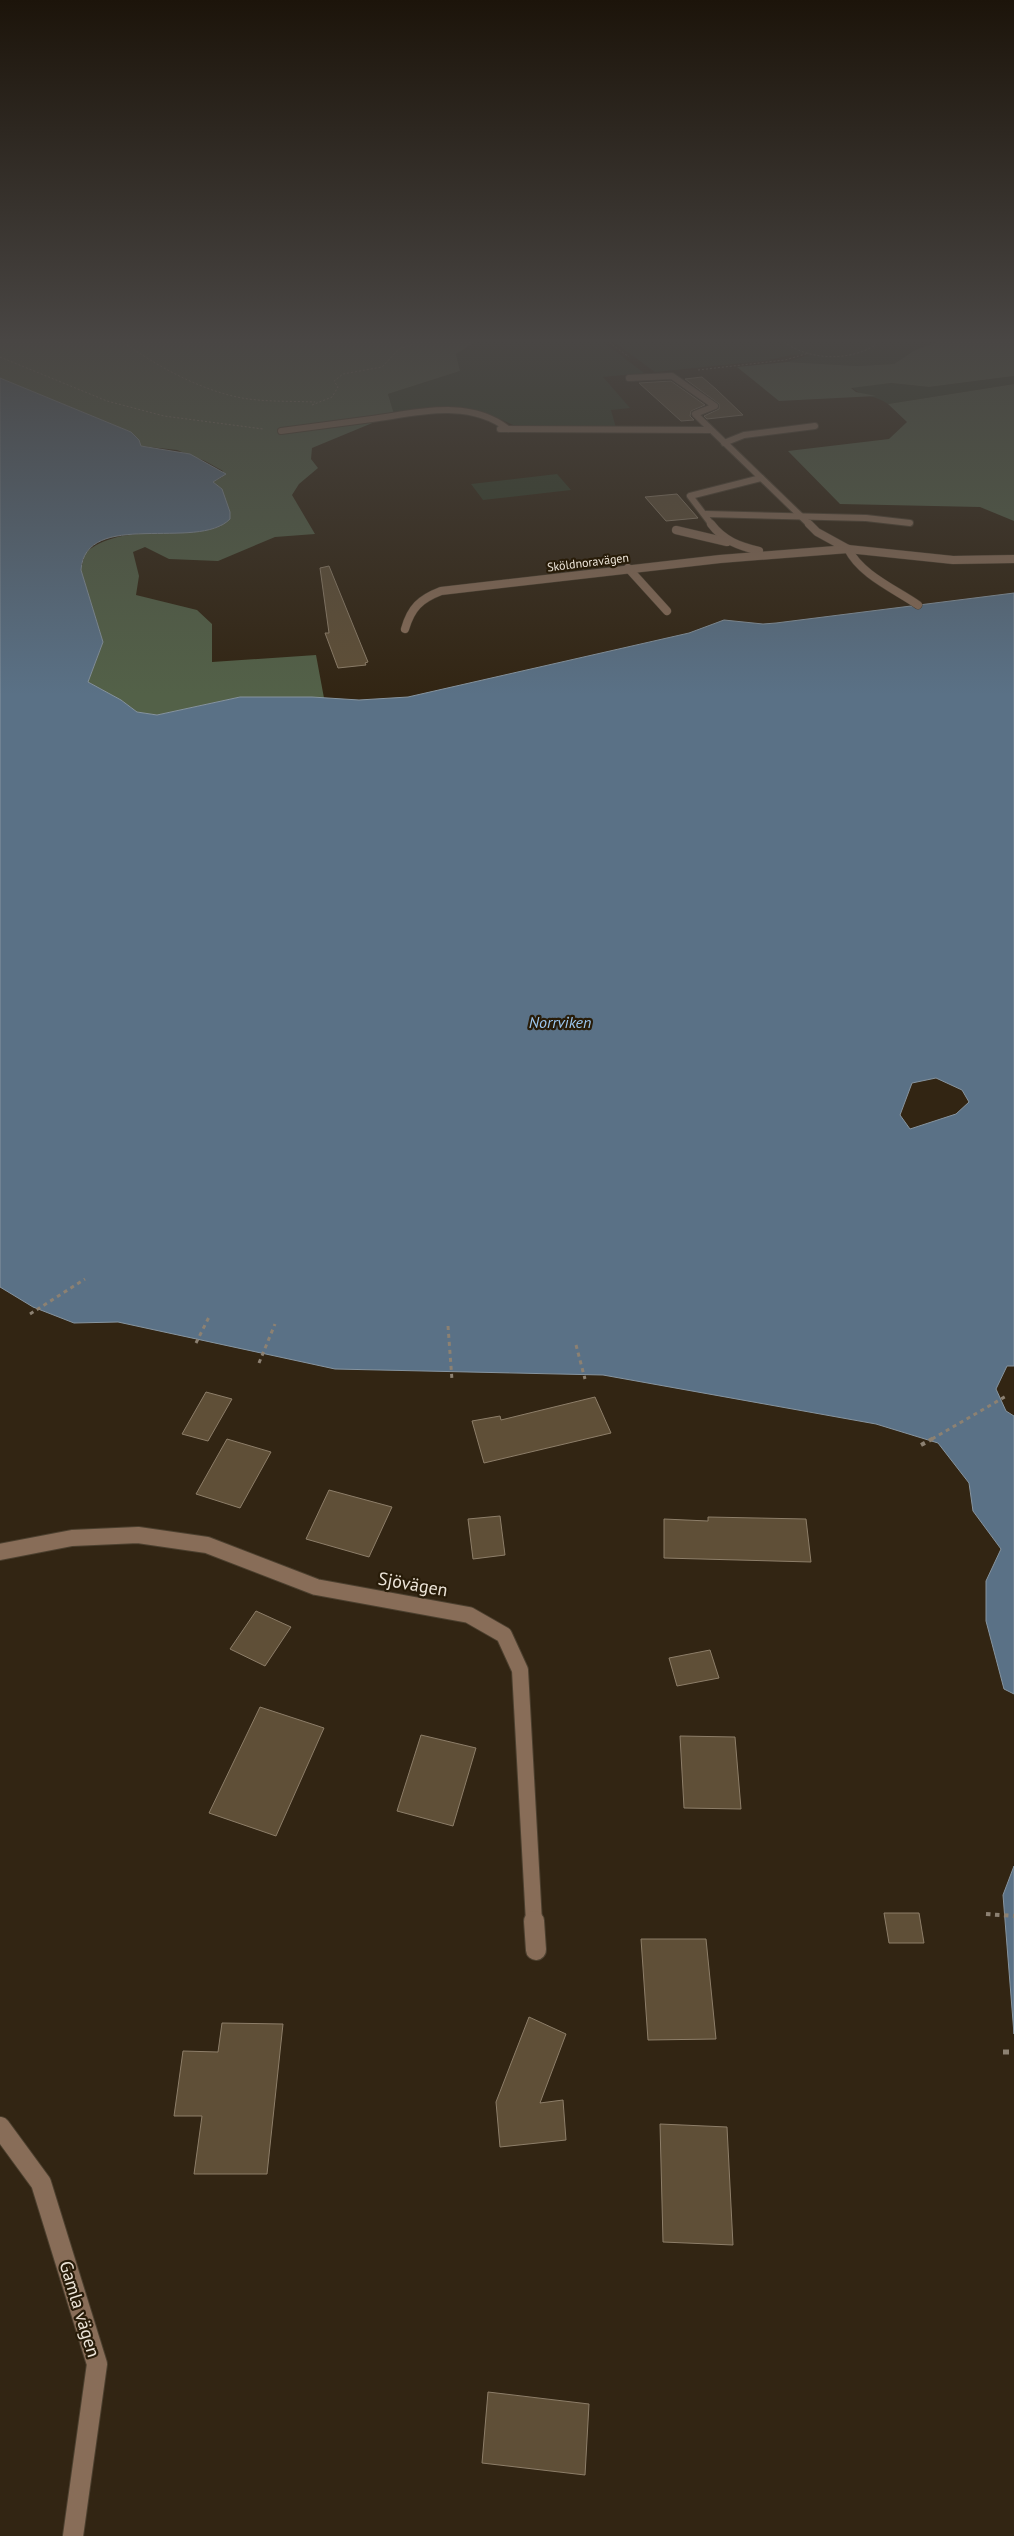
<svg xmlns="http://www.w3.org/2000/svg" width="1014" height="2536" viewBox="0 0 1014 2536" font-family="'PT Sans',sans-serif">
<rect width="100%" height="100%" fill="#322513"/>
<g fill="#333f29">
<path d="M 478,340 L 601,340 L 644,373 L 603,377 L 630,408 L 611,410 L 616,428 L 520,428 L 493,416 L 474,411 L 394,414 L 388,394 L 460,371 L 456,354 Z"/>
<path d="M 611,340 L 944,340 L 946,341 L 915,350 L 894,364 L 857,366 L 787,362 L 809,355 C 799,352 775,359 763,361 C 727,365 691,368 655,372 Z"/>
<path d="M 1014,376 L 1014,384 L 888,404 C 875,395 860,396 851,387 L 891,383 L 929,387 Z"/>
<path d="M 557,474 L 571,490 L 483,500 L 471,484 Z"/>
</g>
<g fill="#536148">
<path d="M 0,340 L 478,340 L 456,354 L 460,371 L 388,394 L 394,414 L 312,448 L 311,459 L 318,468 L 299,484 L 292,495 L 315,534 L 275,537 L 218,561 L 169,559 L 145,547 L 133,552 L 139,576 L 136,595 L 197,610 L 212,624 L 212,662 L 316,655 L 324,698 L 240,697 L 157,715 L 137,712 L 121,700 L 88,682 L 103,642 L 81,570 L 85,553 C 125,520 176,543 221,526 L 222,489 L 213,482 L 222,477 L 223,471 L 205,461 L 177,450 L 141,446 L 131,432 L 0,378 Z"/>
<path d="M 944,340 L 1014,340 L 1014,376 L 929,387 L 891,383 L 851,388 L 856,392 L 876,396 L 779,401 L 737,367 L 787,362 L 857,366 L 894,364 L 915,350 Z"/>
<path d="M 1014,384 L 1014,521 L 980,507 L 840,504 L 788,451 L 889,439 L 907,422 L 888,404 Z"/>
</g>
<g fill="#5a7186" stroke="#86949f" fill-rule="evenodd">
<path d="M 0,378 L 131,432 L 139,440 L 141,446 L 190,454 L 226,474 L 213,482 L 222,489 L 230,512 L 230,519 C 198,552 85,508 81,570 L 103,642 L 88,682 L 121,700 L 137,712 L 157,715 L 240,697 L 312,697 L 359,700 L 408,697 L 689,633 L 724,620 L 763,624 L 776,623 L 1014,593 L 1014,1366 L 1007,1366 L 996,1389 L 1006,1411 L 1014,1416 L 1014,1694 L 1004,1689 L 986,1621 L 986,1581 L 1001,1549 L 973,1511 L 969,1483 L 938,1443 L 876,1424 L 603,1375 L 335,1369 L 118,1322 L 74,1323 L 33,1307 L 0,1287 ZM 936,1078 L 962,1090 L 969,1102 L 956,1114 L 910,1129 L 900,1115 L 912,1083 Z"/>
<path d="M 1014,1866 L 1014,2034 L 1003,1895 Z"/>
</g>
<g fill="#5f4f37" stroke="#8d7e69">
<path d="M 702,377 L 716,389 L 743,415 L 707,419 L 704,416 L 719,409 L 719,404 L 685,379 Z"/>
<path d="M 671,381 L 705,405 L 691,411 L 690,416 L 694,420 L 681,421 L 639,383 Z"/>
<path d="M 677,494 L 698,518 L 666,521 L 645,497 Z"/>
<path d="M 329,566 L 368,662 L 365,663 L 366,665 L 338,668 L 325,633 L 329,633 L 320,568 Z"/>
<path d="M 206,1392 L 232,1399 L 208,1441 L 182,1434 Z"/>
<path d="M 595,1397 L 611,1433 L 484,1463 L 472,1421 L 500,1416 L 501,1420 Z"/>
<path d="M 227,1439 L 271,1452 L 240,1508 L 196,1494 Z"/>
<path d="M 329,1490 L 392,1507 L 369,1557 L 306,1539 Z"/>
<path d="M 500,1516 L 505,1555 L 473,1559 L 468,1519 Z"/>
<path d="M 708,1517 L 806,1519 L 811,1562 L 664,1558 L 664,1519 L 708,1521 Z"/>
<path d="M 256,1611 L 291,1627 L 265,1666 L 230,1649 Z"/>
<path d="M 710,1650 L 719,1678 L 677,1686 L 669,1658 Z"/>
<path d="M 260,1707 L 324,1728 L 276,1836 L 209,1813 Z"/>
<path d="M 421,1735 L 476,1748 L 453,1826 L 397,1811 Z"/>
<path d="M 680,1736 L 735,1737 L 741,1809 L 684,1808 Z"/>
<path d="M 884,1913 L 919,1913 L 924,1943 L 889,1943 Z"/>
<path d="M 641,1939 L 706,1939 L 716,2039 L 648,2040 Z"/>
<path d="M 529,2017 L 566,2034 L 540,2103 L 563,2100 L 566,2140 L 500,2147 L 496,2102 Z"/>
<path d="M 222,2023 L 283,2024 L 267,2174 L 194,2174 L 202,2116 L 174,2116 L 183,2051 L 218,2052 Z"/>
<path d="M 660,2124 L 727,2127 L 733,2245 L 663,2242 Z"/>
<path d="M 488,2392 L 589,2404 L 585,2475 L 482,2463 Z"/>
</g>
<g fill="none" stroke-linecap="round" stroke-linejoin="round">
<defs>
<g id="minor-far3">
<path d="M 629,378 L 672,376 L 715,406 L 695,414 L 810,525"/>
<path d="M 500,429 L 710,430"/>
<path d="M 281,431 C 311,427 342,423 372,419 C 416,413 469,398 508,429"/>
<path d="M 724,443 L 744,435 L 815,426"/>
<path d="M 706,514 L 866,518 L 910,523"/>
<path d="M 712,525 L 690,496 L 761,478"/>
</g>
<g id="minor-far2">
<path d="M 711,524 C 724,541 739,546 759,551"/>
<path d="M 809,524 L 817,532 L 848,549"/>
<path d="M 676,530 L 727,542"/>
<path d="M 848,549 C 861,575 895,589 918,605"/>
<path d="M 628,568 L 667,611"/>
<path d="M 405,629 C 411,608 420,599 441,591 L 720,559 L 848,549 L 953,560 L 1014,559"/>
</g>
<path id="minor-far1" d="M 0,1552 L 72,1538 L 138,1535 L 207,1545 L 316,1587 L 469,1615 L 504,1635 L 520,1670 L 534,1922"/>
<g id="minor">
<path d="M 534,1921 L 536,1950"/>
<path d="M 0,2127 L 41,2183 L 97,2364 L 73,2536"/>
</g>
</defs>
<use href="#minor-far3" stroke="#4c402f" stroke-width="8"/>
<use href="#minor-far2" stroke="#4c402f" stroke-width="9"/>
<use href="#minor-far1" stroke="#4c402f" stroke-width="18"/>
<use href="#minor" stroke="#4c402f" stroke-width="22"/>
<g stroke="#8c8172" stroke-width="1" stroke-dasharray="2 2" stroke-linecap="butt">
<path d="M 120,340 C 155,365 199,390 242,398 C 265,402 291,401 315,402"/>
<path d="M 606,340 L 629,357"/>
<path d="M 781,340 C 807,360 846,362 874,346 L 875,340"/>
<path d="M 0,357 L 107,401 L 164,416 L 263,429"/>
<path d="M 698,370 L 785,360 L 809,353"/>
<path d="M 312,405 L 332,397 L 338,387 L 334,381 L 343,374 L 382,367 L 399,349 L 425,340"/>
</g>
<g stroke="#8c8172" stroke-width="3" stroke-dasharray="4 4" stroke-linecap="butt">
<path d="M 30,1314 L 85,1279"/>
<path d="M 448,1326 L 452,1380"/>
<path d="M 196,1343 L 210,1315"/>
<path d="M 576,1345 L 585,1379"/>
<path d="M 259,1363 L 275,1324"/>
<path d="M 932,1439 L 1008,1395"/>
</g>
<g stroke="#8c8172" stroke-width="4" stroke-dasharray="4.5 4.5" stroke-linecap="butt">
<path d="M 921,1445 L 934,1438"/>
<path d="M 986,1914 L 1014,1916"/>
</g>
<path stroke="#8c8172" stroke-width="5" stroke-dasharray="6 6" stroke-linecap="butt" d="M 1003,2052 L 1014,2052"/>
<use href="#minor-far3" stroke="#886d58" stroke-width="6"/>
<use href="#minor-far2" stroke="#886d58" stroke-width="8"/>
<use href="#minor-far1" stroke="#886d58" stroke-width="16"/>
<use href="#minor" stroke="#886d58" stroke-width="20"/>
</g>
<linearGradient id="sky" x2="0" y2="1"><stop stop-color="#1c140a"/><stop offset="0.49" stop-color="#494644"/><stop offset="1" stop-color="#494644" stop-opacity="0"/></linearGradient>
<rect width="1014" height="695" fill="url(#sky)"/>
<g text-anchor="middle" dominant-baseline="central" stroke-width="4.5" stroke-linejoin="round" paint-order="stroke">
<g font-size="12" fill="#ede5d9" stroke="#281c09">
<text transform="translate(588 562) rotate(-7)">Sköldnoravägen</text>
</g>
<g font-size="16" font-style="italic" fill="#9cc7ef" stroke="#281c09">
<text x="560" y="1022">Norrviken</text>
</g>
<g font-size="18" fill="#ede5d9" stroke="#281c09">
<text transform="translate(413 1584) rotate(10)">Sjövägen</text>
<text transform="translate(80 2309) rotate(73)">Gamla vägen</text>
</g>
</g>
</svg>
